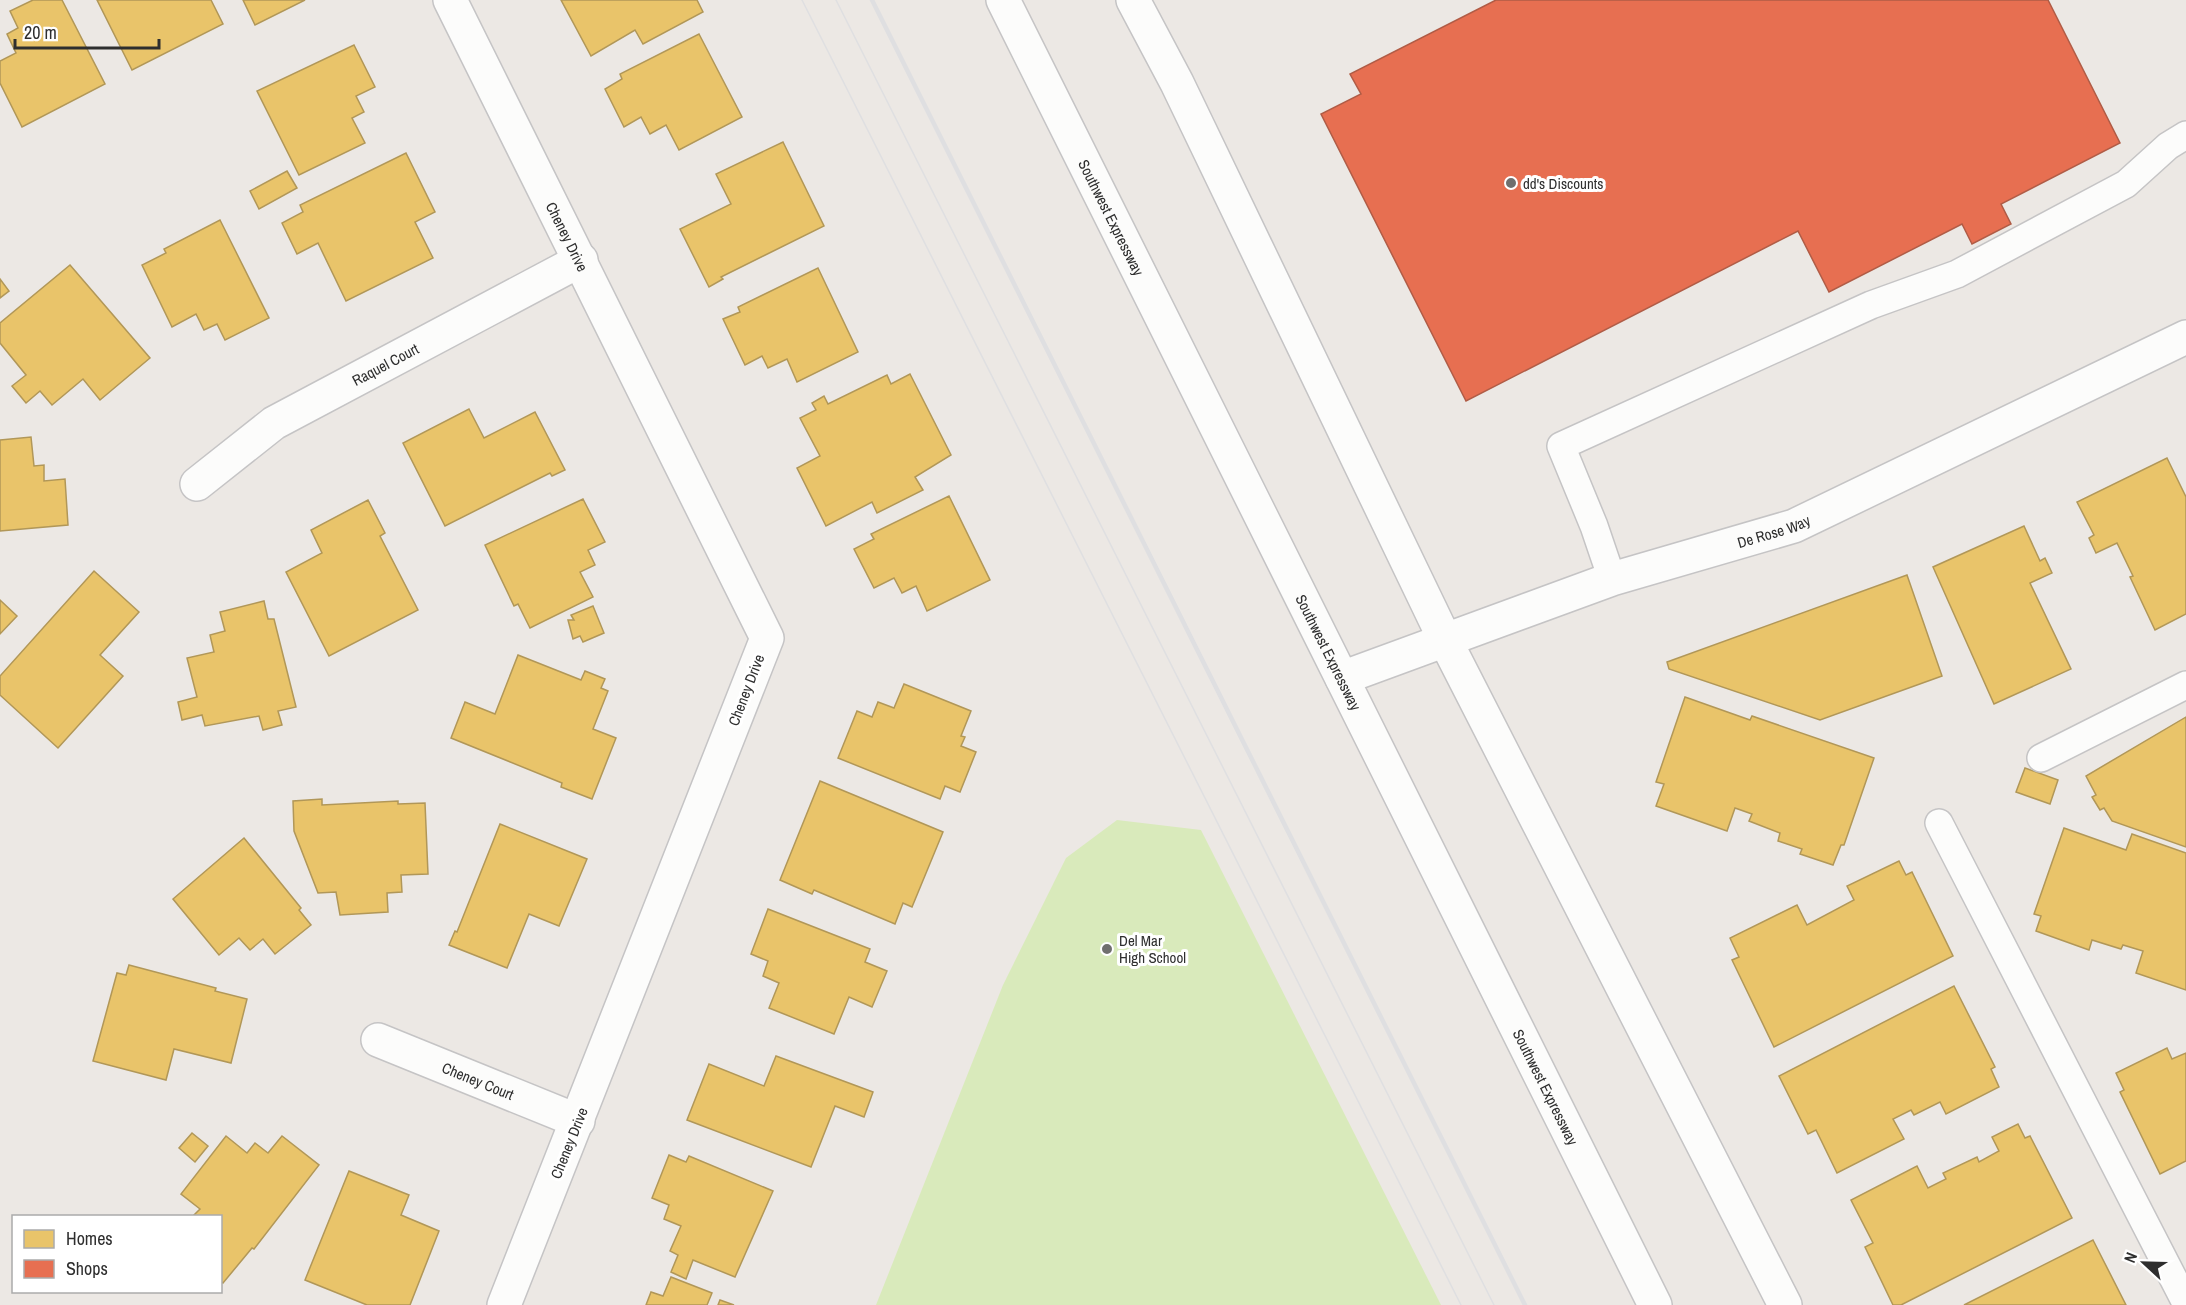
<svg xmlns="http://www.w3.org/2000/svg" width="2186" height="1305" viewBox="0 0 2186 1305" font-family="'Archivo Narrow',sans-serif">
<rect width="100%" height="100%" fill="#ece8e4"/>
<path fill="#d9eabb" d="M 1117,820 L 1201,830 L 1441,1305 L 876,1305 L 1003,985 L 1066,858 Z"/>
<g fill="#e9c46a" stroke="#b19758" stroke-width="1.5">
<path d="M 33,0 L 62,0 L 105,84 L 22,127 L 0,83 L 0,61 L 16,53 L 7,34 L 18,28 L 10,11 Z"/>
<path d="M 97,0 L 211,0 L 223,24 L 132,70 Z"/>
<path d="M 243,0 L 305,0 L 255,25 Z"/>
<path d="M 561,0 L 697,0 L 703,12 L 643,44 L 635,30 L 591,56 Z"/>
<path d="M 699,34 L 742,117 L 679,150 L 666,125 L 650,134 L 641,117 L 624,127 L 605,89 L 622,79 L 620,74 Z"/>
<path d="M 354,45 L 375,87 L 356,96 L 364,112 L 352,118 L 365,143 L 299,175 L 257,91 Z"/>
<path d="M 783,142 L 824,226 L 721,277 L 723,279 L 709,287 L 680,229 L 731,204 L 716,174 Z"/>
<path d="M 406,153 L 435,212 L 415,222 L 433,258 L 346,301 L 318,243 L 297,254 L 282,223 L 303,212 L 300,205 Z"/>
<path d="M 287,171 L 297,188 L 259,209 L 250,191 Z"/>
<path d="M 220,220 L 269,318 L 225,340 L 217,324 L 204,330 L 196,314 L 172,327 L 142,265 L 166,253 L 164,249 Z"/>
<path d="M 70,265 L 150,358 L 100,400 L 83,379 L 52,405 L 40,391 L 26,403 L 12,386 L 26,375 L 0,343 L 0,323 Z"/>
<path d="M 818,268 L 858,352 L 797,382 L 787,359 L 768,368 L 762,356 L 745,365 L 723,319 L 740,312 L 738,307 Z"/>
<path d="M 0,279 L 9,291 L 0,298 Z"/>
<path d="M 910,374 L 951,455 L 915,477 L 923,490 L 877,513 L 872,502 L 826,526 L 797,468 L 820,456 L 800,418 L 816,410 L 812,403 L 824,396 L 828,404 L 887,375 L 891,384 Z"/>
<path d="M 469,409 L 484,438 L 535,412 L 565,470 L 552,476 L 550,473 L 445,526 L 403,443 Z"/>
<path d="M 31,437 L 34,466 L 44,465 L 44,481 L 65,479 L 68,525 L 0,531 L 0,440 Z"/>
<path d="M 2167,458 L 2186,497 L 2186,614 L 2155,630 L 2130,577 L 2133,576 L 2117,543 L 2096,553 L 2089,538 L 2094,535 L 2077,502 Z"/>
<path d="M 949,496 L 990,580 L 927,611 L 916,586 L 902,593 L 894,578 L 874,588 L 854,549 L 874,539 L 871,534 Z"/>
<path d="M 583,499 L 605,542 L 588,550 L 595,565 L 580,572 L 593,597 L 530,628 L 518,604 L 514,606 L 485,545 Z"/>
<path d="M 368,500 L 385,533 L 380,536 L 418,610 L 329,656 L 286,572 L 322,553 L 311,530 Z"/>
<path d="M 2024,526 L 2040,561 L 2045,558 L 2052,573 L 2030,583 L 2071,669 L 1994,704 L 1933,567 Z"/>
<path d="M 94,571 L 139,612 L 100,655 L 123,676 L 58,748 L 0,695 L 0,676 Z"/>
<path d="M 1907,575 L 1942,676 L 1820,720 L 1669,669 L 1667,662 Z"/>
<path d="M 0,600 L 17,616 L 0,634 Z"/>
<path d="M 264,601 L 268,619 L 274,619 L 296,707 L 278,711 L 282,725 L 263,730 L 259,716 L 205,726 L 202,715 L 182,720 L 178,702 L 197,697 L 187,658 L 214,652 L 210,635 L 225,631 L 220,612 Z"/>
<path d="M 593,606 L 604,633 L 583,642 L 580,636 L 573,639 L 568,620 L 574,620 L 571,615 Z"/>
<path d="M 518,655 L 581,680 L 585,671 L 605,679 L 601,688 L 608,691 L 593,729 L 616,738 L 592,799 L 561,787 L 562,783 L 451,738 L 465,702 L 495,714 Z"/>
<path d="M 904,684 L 971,711 L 961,736 L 965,737 L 961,746 L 976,752 L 960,792 L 945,786 L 940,799 L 838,758 L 857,711 L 872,717 L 878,702 L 894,708 Z"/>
<path d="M 1685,697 L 1750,720 L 1752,716 L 1874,758 L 1844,845 L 1841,845 L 1833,865 L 1800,854 L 1802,849 L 1778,841 L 1780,833 L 1749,821 L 1752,814 L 1735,808 L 1727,831 L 1656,806 L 1664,784 L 1656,782 Z"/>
<path d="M 2186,717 L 2186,847 L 2112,821 L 2104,808 L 2100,810 L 2092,797 L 2096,795 L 2086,776 Z"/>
<path d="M 2025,768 L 2058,780 L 2050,804 L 2016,792 Z"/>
<path d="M 820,781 L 943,832 L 912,907 L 903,903 L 895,924 L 814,890 L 812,894 L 780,880 Z"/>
<path d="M 322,799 L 322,805 L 398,801 L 398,804 L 425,803 L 428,874 L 401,875 L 402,892 L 387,893 L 388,912 L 340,915 L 336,892 L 318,893 L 294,831 L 293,801 Z"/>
<path d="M 500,824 L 587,859 L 559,926 L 529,914 L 507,968 L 449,945 L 455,931 L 457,932 Z"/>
<path d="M 2064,828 L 2126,850 L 2132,834 L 2186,853 L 2186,990 L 2136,973 L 2143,951 L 2123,945 L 2121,949 L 2092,940 L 2089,950 L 2036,931 L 2041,916 L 2034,914 Z"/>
<path d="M 244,838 L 301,908 L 299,910 L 311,925 L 275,954 L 263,939 L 250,950 L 239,938 L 219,955 L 173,899 Z"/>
<path d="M 1899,861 L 1906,875 L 1912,872 L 1953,956 L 1774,1047 L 1732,960 L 1739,957 L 1730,938 L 1797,905 L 1807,925 L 1854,900 L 1847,886 Z"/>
<path d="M 768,909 L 870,949 L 865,962 L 887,971 L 872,1007 L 849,997 L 834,1034 L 769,1008 L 779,983 L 763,976 L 768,961 L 751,954 Z"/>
<path d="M 129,965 L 216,988 L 215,991 L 247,999 L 231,1063 L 174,1049 L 166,1080 L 93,1061 L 117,973 L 126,975 Z"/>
<path d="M 1954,986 L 1995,1067 L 1991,1069 L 1999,1087 L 1946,1114 L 1940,1102 L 1914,1115 L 1911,1110 L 1893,1119 L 1904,1139 L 1837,1173 L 1816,1130 L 1808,1134 L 1779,1076 Z"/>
<path d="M 2167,1048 L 2172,1059 L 2186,1053 L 2186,1161 L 2160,1174 L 2120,1092 L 2124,1090 L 2116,1073 Z"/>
<path d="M 776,1056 L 873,1092 L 864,1117 L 835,1106 L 811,1167 L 687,1120 L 709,1064 L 764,1086 Z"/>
<path d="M 2018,1124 L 2025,1138 L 2030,1136 L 2072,1218 L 1901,1305 L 1893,1305 L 1865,1247 L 1873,1243 L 1851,1200 L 1917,1166 L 1928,1188 L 1946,1179 L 1943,1173 L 1977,1157 L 1979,1162 L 1999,1151 L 1992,1137 Z"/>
<path d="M 192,1133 L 208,1146 L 195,1162 L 179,1148 Z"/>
<path d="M 226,1136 L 247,1153 L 255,1143 L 268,1153 L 282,1136 L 319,1165 L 254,1249 L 252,1248 L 223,1283 L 220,1281 L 220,1216 L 193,1216 L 200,1209 L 181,1194 Z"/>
<path d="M 669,1155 L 686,1162 L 689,1156 L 773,1191 L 735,1277 L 693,1260 L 686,1279 L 671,1272 L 678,1255 L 670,1251 L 681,1226 L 664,1219 L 669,1205 L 652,1198 Z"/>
<path d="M 349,1171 L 409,1195 L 401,1215 L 439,1231 L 410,1305 L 367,1305 L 305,1280 Z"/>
<path d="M 2093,1240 L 2126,1305 L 1964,1305 Z"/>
<path d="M 671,1277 L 712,1293 L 707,1305 L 646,1305 L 651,1292 L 663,1296 Z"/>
<path d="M 720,1300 L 734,1305 L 718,1305 Z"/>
</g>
<path fill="#e76f51" stroke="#b05c46" stroke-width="1.5" d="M 1496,0 L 2048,0 L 2120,143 L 2001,204 L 2011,224 L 1972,244 L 1962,224 L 1829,292 L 1798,231 L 1466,401 L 1321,114 L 1361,94 L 1350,74 Z"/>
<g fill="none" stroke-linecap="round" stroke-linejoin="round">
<defs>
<g id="service">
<path d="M 1612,579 L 1594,526 L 1561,446 L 1871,305 L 1957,274 L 2126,184 L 2168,146 L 2186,135"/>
<path d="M 2041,758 L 2186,685"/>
<path d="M 1939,823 L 2186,1303"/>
</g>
<g id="minor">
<path id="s1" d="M 450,0 L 767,638 L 504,1305"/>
<path id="s2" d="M 197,484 L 274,423 L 581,260"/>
<path id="s3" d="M 1342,678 L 1612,579 L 1794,526 L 2186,337"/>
<path id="s4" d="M 378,1040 L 578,1121"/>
</g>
<g id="secondary">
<path id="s5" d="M 1003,0 L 1655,1305"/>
<path d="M 1133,0 L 1177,83 L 1445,640 L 1785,1305"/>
</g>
</defs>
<use href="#service" stroke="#c5c4c5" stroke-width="30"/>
<use href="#minor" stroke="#c5c4c5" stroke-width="36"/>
<use href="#secondary" stroke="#c5c4c5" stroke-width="36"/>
<use href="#service" stroke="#fcfcfb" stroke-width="27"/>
<use href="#minor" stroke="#fcfcfb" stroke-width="33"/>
<use href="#secondary" stroke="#fcfcfb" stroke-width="33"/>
<g stroke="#dfdfe1" stroke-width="1.5">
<path d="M 802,0 L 1461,1305"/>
<path d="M 836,0 L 1494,1305"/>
</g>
<path stroke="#dfdfe1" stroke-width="4.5" d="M 872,0 L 1525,1305"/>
</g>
<g fill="#706f6e" stroke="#fff" stroke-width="2">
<circle cx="1511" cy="183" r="6"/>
<circle cx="1107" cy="949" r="6"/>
</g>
<g text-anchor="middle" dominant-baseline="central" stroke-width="6" stroke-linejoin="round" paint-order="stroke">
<g font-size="15" fill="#2e2e2e" stroke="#fff" text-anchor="start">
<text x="1523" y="183">dd's Discounts</text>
<text x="1119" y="940">Del Mar<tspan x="1119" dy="17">High School</tspan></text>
</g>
<g font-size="15" fill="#2e2e2e" stroke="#fff">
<text stroke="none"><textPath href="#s5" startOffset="243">Southwest Expressway</textPath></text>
<text stroke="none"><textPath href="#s1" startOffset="264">Cheney Drive</textPath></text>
<text stroke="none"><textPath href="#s2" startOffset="224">Raquel Court</textPath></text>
<text stroke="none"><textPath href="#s3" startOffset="456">De Rose Way</textPath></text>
<text stroke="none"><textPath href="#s5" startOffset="729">Southwest Expressway</textPath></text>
<text transform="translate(746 690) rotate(-69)">Cheney Drive</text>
<text stroke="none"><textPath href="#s4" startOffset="108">Cheney Court</textPath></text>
<text stroke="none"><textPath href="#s5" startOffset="1215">Southwest Expressway</textPath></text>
<text transform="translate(569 1143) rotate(-68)">Cheney Drive</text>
</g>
</g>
<rect x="12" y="1215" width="210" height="78" fill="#ffffff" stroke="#ababab" stroke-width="1.5"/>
<rect x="24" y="1230" width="30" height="18" fill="#e9c46a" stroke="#ababab" stroke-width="1.5"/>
<text x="66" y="1245" font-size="18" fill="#2e2e2e">Homes</text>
<rect x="24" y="1260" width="30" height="18" fill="#e76f51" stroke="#ababab" stroke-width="1.5"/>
<text x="66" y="1275" font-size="18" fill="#2e2e2e">Shops</text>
<g transform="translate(2144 1263) rotate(292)" stroke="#ffffff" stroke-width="4.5" paint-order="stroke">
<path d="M0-4.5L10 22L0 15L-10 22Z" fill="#2e2e2e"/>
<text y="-9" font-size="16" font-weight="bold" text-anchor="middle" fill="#2e2e2e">N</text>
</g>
<path d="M15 39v9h144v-9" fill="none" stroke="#2e2e2e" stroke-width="3"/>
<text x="24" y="39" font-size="18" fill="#2e2e2e" stroke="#ffffff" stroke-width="4.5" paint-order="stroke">20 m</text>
</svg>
